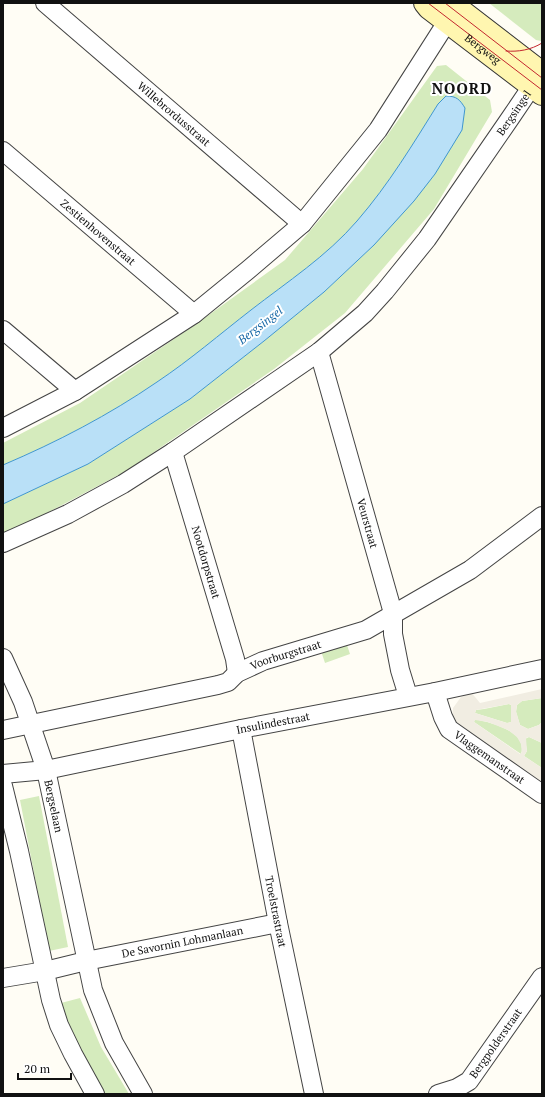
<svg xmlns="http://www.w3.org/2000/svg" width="545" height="1097" viewBox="0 0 545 1097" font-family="'PT Serif',serif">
<rect width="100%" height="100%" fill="#fffdf5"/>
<g fill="#d5ebbd">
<path d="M 489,3 L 542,3 L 541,41 L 536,40 Z"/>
<path d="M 446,65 L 490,100 L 492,112 L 434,209 L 345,313 L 274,369 L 128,470 L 30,522 L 3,534 L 3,504 L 88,464 L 190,399 L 264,341 L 324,292 L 374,245 L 438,104 C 413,144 389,184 357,221 C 327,256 287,282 251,310 C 220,334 190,360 157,382 C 109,415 57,442 3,465 L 3,443 L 80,403 L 199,322 L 285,260 L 363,169 L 437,66 Z"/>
<path d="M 346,642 L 350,654 L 325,663 L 321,651 Z"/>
<path d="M 542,698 L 542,722 L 539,725 L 528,729 L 520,725 L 516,712 L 517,705 L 522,701 Z"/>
<path d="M 509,704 L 511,705 L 512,722 L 507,723 L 475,713 L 476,710 L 484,709 Z"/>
<path d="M 475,719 C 491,723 528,731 521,754 L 474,722 Z"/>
<path d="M 529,737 L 542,743 L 542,768 L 524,756 L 527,751 L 525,739 Z"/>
<path d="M 39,796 L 68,947 L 49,951 L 20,800 Z"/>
<path d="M 80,998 L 101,1047 L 129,1094 L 105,1094 L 77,1046 L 61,1003 Z"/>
</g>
<path fill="#f1ede2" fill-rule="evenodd" d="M 542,689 L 542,698 L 522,701 L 517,705 L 516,711 L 520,725 L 528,729 L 539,725 L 542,722 L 542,743 L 529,737 L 526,738 L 527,751 L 524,756 L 542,768 L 542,783 L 459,729 L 452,721 L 453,708 L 461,697 L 471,692 L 480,703 ZM 509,704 L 511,705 L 511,722 L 507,723 L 475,713 L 476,710 ZM 475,720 L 488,722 L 508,730 L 517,737 L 521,744 L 522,752 L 520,754 L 474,722 Z"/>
<path fill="#b9e0f7" stroke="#3f96cf" d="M 446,96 C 457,96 460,100 465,108 L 462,130 L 435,174 L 414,201 L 374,245 L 324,292 L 264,341 L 190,399 L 88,464 L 3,504 L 3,465 C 57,442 109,415 157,382 C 190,360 220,334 251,310 C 287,282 327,256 357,221 C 389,184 413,144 438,104 Z"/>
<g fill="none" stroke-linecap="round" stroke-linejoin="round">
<defs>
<g id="street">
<path id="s1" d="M 45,3 L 302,224"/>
<path id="s2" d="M 3,151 L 194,314"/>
<path d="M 3,330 L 75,391"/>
<path id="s3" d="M 319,352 L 393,613 L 393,634 L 400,670 L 408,696"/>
<path d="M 3,428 L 75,391 L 194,314 L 248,270 L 302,224 L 378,130 L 454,11"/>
<path id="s4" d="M 173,452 L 235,659 L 237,673"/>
<path id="s5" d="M 3,543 L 68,514 L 123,484 L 173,452 L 319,352 L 365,313 L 385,291 L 427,239 L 511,117 L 532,86 L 538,75"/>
<path id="s6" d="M 3,658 L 23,702 L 46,770 L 93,990 L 114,1043 L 143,1094"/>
<path id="s7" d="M 435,692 L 443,717 L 449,729 L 542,794"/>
<path id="s8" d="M 241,729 L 278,923 L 314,1094"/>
<path id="s9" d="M 3,730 L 218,685 L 228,682 L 237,673 L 263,661 L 366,630 L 470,570 L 542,516"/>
<path id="s10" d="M 3,774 L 46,770 L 241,729 L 435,692 L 542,669"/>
<path d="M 3,786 L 19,851 L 51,1000 L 59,1025 L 73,1054 L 95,1094"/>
<path id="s11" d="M 3,978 L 45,971 L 86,961 L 278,923"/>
<path id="s12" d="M 438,1094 L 457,1088 L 469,1081 L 542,977"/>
</g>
<g id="secondary">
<path id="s13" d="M 425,3 L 429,8 L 542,94"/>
<path d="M 451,3 L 542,73"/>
</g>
</defs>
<use href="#street" stroke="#444" stroke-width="20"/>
<use href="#secondary" stroke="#333" stroke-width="24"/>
<use href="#street" stroke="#fff" stroke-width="18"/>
<use href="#secondary" stroke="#fff6b0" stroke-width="22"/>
<g stroke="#c4262e" stroke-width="1">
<path d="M 428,3 L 542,90"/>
<path d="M 445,3 L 542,78"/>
<path d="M 506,51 C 518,52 531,50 542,43"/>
</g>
</g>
<g text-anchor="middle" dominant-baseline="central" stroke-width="4" stroke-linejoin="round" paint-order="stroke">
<g font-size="11" fill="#111" stroke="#fff">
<text stroke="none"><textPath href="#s13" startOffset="74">Bergweg</textPath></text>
<text stroke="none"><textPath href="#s1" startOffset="170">Willebrordusstraat</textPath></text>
<text stroke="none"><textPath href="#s5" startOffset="680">Bergsingel</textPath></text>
<text stroke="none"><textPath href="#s2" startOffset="125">Zestienhovenstraat</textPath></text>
<text stroke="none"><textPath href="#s3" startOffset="178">Veurstraat</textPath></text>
<text stroke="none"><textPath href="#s4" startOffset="115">Nootdorpstraat</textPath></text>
<text stroke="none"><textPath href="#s9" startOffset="295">Voorburgstraat</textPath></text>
<text stroke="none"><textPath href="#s10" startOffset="275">Insulindestraat</textPath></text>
<text stroke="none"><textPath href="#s7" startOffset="89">Vlaggemanstraat</textPath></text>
<text stroke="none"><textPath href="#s6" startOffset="157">Bergselaan</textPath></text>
<text stroke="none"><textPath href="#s8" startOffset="186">Troelstrastraat</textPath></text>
<text stroke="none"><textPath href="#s11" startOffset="183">De Savornin Lohmanlaan</textPath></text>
<text stroke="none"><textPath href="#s12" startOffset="80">Bergpolderstraat</textPath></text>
</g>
<g font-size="12" font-style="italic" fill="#1768a6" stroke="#fff">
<text transform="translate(260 325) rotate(-38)">Bergsingel</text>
</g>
<g font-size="15" font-weight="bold" letter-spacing="1" fill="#111" stroke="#fff">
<text x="462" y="88">NOORD</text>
</g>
</g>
<rect width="545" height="1097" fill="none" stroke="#111111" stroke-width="8"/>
<path d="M18 1073v6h53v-6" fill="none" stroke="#111111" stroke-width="2"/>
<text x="24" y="1073" font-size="12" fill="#111111" stroke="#ffffff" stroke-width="3" paint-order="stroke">20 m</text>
</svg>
